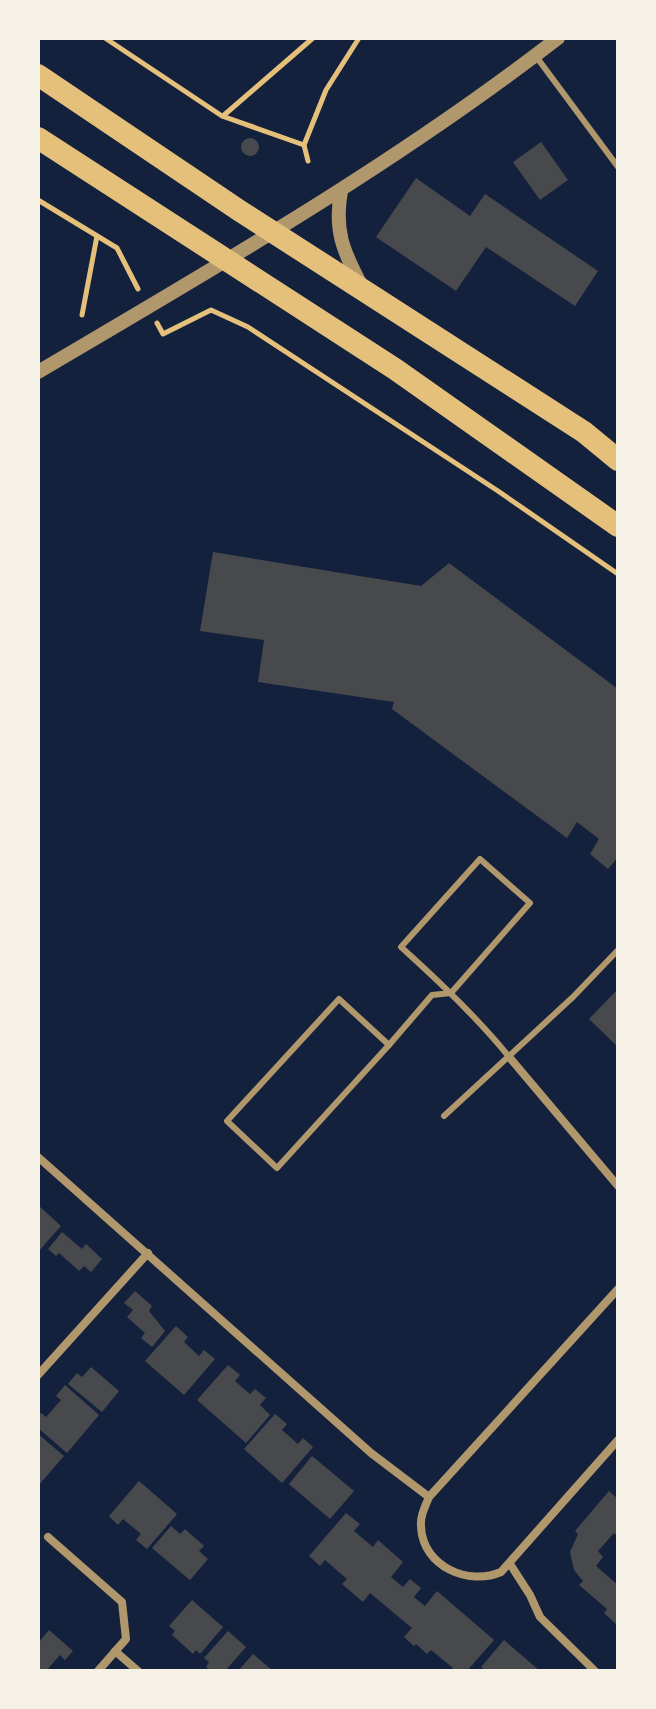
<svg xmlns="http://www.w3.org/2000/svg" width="656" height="1709" viewBox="0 0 656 1709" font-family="'Nunito Sans',sans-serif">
<rect width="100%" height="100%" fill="#14213d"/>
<g fill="#48494c">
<circle cx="250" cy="147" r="9"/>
<path d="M 541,142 L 568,180 L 540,200 L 513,162 Z"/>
<path d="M 416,178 L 470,216 L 485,194 L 598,271 L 575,306 L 486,247 L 456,291 L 376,237 Z"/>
<path d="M 213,552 L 421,586 L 449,563 L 618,689 L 618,857 L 608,869 L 590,854 L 599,839 L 577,822 L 567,838 L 392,709 L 394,702 L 258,682 L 264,640 L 200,631 Z"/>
<path d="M 618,989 L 618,1047 L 589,1019 Z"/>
<path d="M 38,1205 L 61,1226 L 38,1252 Z"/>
<path d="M 62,1232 L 82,1249 L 86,1244 L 102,1259 L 91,1272 L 84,1266 L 79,1271 L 59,1253 L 56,1256 L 48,1249 Z"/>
<path d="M 135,1291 L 152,1306 L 149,1311 L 165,1331 L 152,1347 L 141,1338 L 145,1333 L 127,1317 L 133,1310 L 124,1303 Z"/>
<path d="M 176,1326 L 188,1337 L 184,1342 L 199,1356 L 204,1350 L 215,1359 L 184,1395 L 145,1361 Z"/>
<path d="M 228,1365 L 240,1375 L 235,1381 L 250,1394 L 255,1389 L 266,1398 L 260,1405 L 270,1415 L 246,1443 L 197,1400 Z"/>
<path d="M 91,1367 L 119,1391 L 102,1412 L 68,1384 L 77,1373 L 82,1377 Z"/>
<path d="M 65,1385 L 99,1415 L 67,1453 L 38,1428 L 38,1416 L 41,1413 L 46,1417 L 61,1400 L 56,1396 Z"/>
<path d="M 275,1414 L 287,1424 L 282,1430 L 298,1444 L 303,1438 L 313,1447 L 282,1483 L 244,1449 Z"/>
<path d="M 38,1434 L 64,1456 L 38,1486 Z"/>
<path d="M 312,1456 L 354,1491 L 330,1519 L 289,1484 Z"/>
<path d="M 139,1481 L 177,1514 L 147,1549 L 136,1540 L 141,1534 L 123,1519 L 118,1525 L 109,1516 Z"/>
<path d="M 609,1491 L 618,1499 L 618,1537 L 614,1533 L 598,1551 L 603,1557 L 596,1566 L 618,1585 L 618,1626 L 604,1613 L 607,1609 L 579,1585 L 583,1581 L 574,1570 L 570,1552 L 578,1534 L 575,1531 Z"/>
<path d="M 346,1513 L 360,1524 L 354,1531 L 373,1547 L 378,1540 L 403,1562 L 391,1577 L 403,1587 L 410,1579 L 421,1588 L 414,1597 L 425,1606 L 437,1591 L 494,1640 L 467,1671 L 450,1671 L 453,1668 L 431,1650 L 427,1654 L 416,1644 L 414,1646 L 404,1637 L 412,1628 L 370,1593 L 363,1602 L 342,1584 L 347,1579 L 325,1560 L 320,1566 L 309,1556 Z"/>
<path d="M 171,1526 L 180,1534 L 185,1529 L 204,1546 L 199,1551 L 208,1559 L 190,1580 L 152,1548 Z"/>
<path d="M 192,1600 L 223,1627 L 200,1654 L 196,1650 L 193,1654 L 172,1635 L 175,1631 L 169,1626 Z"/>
<path d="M 49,1630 L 73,1651 L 65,1660 L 60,1655 L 46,1671 L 41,1671 L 38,1668 L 38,1643 Z"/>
<path d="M 228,1631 L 246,1647 L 225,1671 L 211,1671 L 206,1667 L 209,1662 L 204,1658 Z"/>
<path d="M 504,1640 L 540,1671 L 486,1671 L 481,1667 Z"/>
<path d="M 253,1654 L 273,1671 L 238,1671 Z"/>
</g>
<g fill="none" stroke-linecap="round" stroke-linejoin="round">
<g stroke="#e5c07b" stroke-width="5">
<path d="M 105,38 L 222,116 L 304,145"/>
<path d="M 223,116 L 313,38"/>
<path d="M 308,161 L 304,145 L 326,90 L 359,38"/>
<path d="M 38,200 L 117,248 L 138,289"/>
<path d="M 82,315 L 97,236"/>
<path d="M 157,323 L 163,334 L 211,310 L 248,327 L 498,491 L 618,574"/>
</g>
<g stroke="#b1986c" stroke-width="6">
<path d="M 535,55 L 618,167"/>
<path d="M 339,999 L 389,1045 L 277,1168 L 227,1121 Z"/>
<path d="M 389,1045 L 432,995 L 451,993 L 530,903 L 480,859 L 401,947 C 440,982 477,1017 510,1058"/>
<path d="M 444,1116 L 573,997 L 618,950"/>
</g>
<g stroke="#b1986c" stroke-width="8">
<path d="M 510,1058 L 618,1186"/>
<path d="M 38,1157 L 371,1453 L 429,1497"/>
<path d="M 618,1289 L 429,1497 C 425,1507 420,1516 421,1527 C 423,1567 469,1586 501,1572 L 618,1440"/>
<path d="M 38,1375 L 148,1253"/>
<path d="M 48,1537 L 122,1602 L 126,1639 L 98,1671"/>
<path d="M 510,1564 L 530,1595 L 540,1617 L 595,1671"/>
<path d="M 115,1651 L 138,1671"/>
</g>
<g stroke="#b1986c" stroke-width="14">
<path d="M 341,191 C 334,230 343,251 361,285"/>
<path d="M 38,372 C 216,267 394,165 558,38"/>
</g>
<g stroke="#e5c07b" stroke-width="22">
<path d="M 38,75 L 240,211 L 584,432 L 618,460"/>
<path d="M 38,138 L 395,369 L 618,526"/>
</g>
</g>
<rect width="656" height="1709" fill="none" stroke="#f6f1e7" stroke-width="80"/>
</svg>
